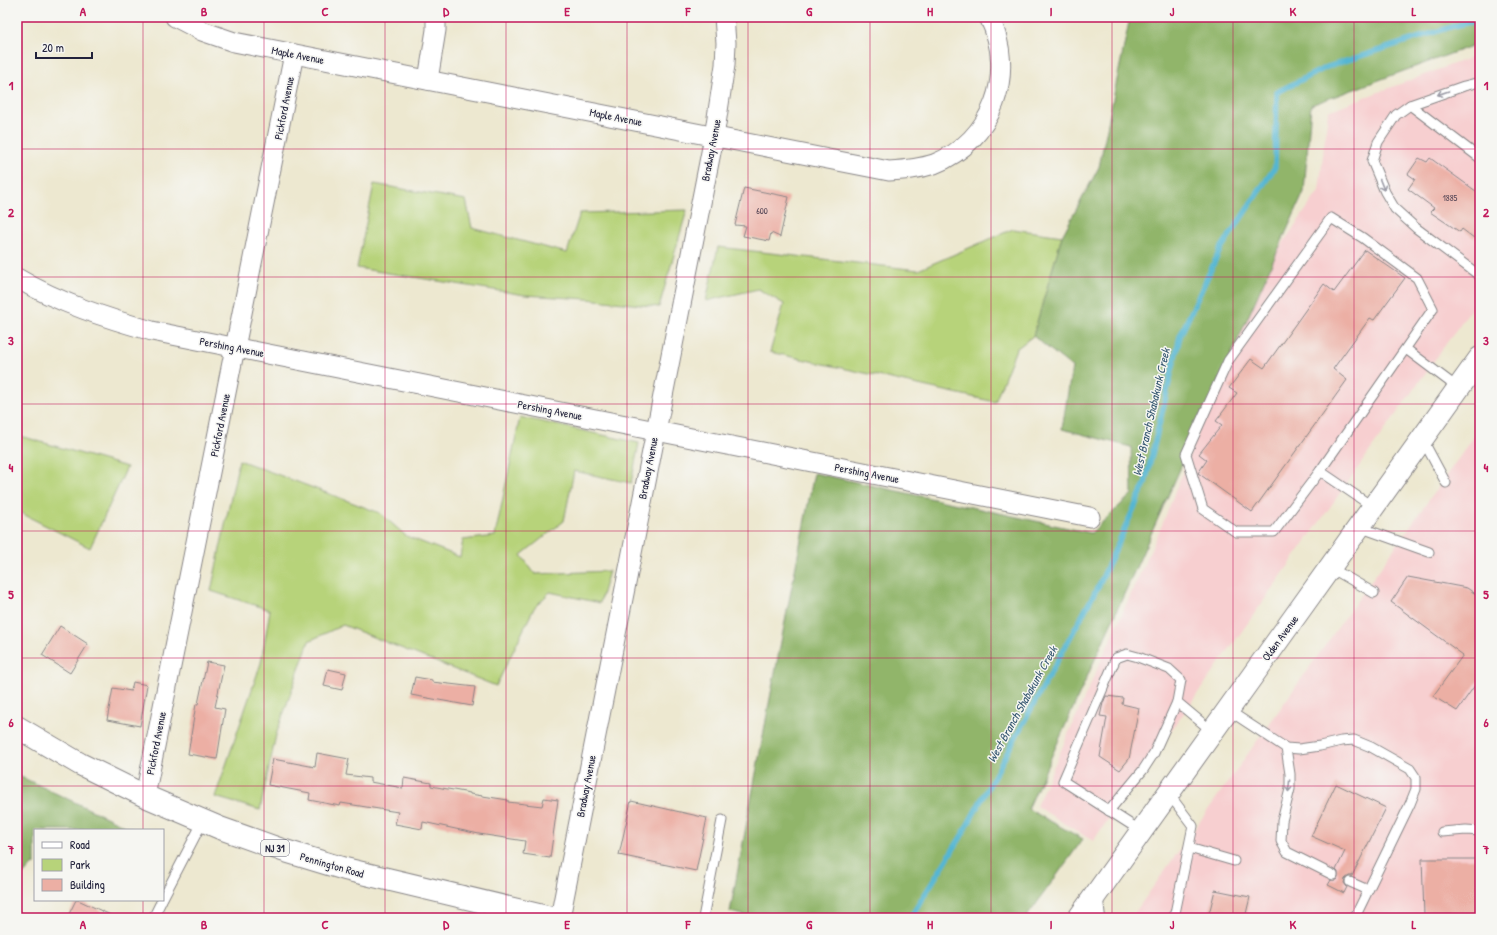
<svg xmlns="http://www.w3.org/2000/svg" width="1497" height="935" viewBox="0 0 1497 935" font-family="'Patrick Hand',sans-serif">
<rect width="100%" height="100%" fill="#f6f6f2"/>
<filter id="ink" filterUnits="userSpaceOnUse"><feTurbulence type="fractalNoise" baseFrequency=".025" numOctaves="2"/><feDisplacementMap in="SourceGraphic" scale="8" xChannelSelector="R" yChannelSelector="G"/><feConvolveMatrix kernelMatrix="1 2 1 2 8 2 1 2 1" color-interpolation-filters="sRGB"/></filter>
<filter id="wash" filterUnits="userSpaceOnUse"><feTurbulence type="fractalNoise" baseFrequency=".012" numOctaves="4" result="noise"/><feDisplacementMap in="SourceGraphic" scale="16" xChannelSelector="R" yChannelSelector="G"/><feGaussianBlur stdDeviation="0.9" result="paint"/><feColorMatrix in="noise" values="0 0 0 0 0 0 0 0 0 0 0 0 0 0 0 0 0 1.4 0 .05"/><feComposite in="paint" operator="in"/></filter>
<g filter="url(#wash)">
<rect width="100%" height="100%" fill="#ede8d0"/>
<g fill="#f7cfd0">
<path d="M 1480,54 L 1480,296 L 1093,841 L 1036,806 L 1164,520 L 1256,282 L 1319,191 L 1328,111 Z"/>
<path d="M 1480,428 L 1480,918 L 1131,918 Z"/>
</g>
<g fill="#b7d37a" stroke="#6c7a5a">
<path d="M 374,184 L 466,200 L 472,228 L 567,253 L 580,213 L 687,210 L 659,307 L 587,299 L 525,295 L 357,268 Z"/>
<path d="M 1013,229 L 1062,236 L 1033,336 L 1016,349 L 995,402 L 770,352 L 784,304 L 758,289 L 706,301 L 718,247 L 918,270 Z"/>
<path d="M 520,417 L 639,443 L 631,483 L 574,471 L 564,521 L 521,555 L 535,574 L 609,571 L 600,603 L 550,592 L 534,608 L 496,686 L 343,625 L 309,641 L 276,735 L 260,810 L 215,797 L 261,663 L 270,610 L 211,591 L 239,460 L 380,513 L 406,536 L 460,557 L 463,540 L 495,536 Z"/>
<path d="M 17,435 L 127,467 L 90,548 L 17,511 Z"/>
</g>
<g fill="#91b56a" stroke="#5a6c52">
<path d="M 1130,17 L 1480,17 L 1480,43 L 1311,105 L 1304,192 L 1028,809 L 1083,839 L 1026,918 L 756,918 L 730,912 L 771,693 L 814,473 L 1091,533 L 1132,494 L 1131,447 L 1062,429 L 1072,367 L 1033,336 L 1062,236 L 1099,167 Z"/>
<path d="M 17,775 L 125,826 L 134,830 L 35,830 L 35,865 L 33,864 L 17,881 Z"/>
</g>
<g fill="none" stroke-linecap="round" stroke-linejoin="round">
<path stroke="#55b6d3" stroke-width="5.5" d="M 910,918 L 961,837 L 1100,583 L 1145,484 L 1180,336 L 1220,250 L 1275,167 L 1277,92 L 1327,67 L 1454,26 L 1480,20"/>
</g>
<g id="blocks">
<g fill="#ecafa4">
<path d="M 1419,158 L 1427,162 L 1430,158 L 1480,194 L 1480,230 L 1474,238 L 1462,229 L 1460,232 L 1430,212 L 1434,208 L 1408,189 L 1415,179 L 1408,174 Z"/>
<path d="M 744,188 L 789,197 L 780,237 L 771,233 L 769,241 L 743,236 L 746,226 L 735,225 Z"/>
<path d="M 1365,250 L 1405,278 L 1374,320 L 1370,318 L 1333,369 L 1347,380 L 1252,512 L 1198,473 L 1207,460 L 1199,454 L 1222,425 L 1216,421 L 1237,393 L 1229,388 L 1251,359 L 1264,368 L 1324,284 L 1334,292 Z"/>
<path d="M 1408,577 L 1467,588 L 1480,597 L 1480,678 L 1457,711 L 1433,696 L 1463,655 L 1391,602 Z"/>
<path d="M 60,626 L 88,644 L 70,673 L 42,655 Z"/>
<path d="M 207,662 L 224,665 L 215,707 L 225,709 L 217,759 L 188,754 L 196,704 L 198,704 Z"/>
<path d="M 328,669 L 346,673 L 342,690 L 324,686 Z"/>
<path d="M 415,677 L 432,680 L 432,682 L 475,687 L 472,706 L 411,695 Z"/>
<path d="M 133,682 L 147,685 L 140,726 L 107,720 L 113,688 L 131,691 Z"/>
<path d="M 1106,696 L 1123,698 L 1122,704 L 1139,708 L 1129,759 L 1120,770 L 1100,757 L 1107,717 L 1100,716 L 1103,703 Z"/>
<path d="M 317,753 L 349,759 L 346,775 L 370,778 L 370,782 L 403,788 L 404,778 L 431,783 L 431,786 L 470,793 L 470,794 L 508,800 L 508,802 L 542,806 L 544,798 L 558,800 L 550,858 L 523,854 L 525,841 L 479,834 L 423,822 L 422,829 L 395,824 L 398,812 L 341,803 L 340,806 L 309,800 L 310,793 L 268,785 L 273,759 L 315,767 Z"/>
<path d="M 1336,784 L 1386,808 L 1352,876 L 1349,876 L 1345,879 L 1344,883 L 1347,887 L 1344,893 L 1328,885 L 1331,880 L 1336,880 L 1338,877 L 1338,872 L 1336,870 L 1345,851 L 1311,836 Z"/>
<path d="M 631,801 L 707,818 L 696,871 L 619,855 Z"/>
<path d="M 1422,859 L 1480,859 L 1480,914 L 1424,915 Z"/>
<path d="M 1215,890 L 1250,897 L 1245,918 L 1208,918 Z"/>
<path d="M 76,900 L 78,900 L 117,918 L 67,918 Z"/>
</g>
</g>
</g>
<g filter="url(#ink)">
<use href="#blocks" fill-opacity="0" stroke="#888586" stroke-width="1"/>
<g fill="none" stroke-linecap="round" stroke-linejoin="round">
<defs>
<g id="service">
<path d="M 1480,82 L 1464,86 L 1410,105 L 1396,115 L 1378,142 L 1372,161 L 1385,192 L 1395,209 L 1416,228 L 1480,276"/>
<path d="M 1410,105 L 1480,158"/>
<path d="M 1331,218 L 1363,238 L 1417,278 L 1433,309 L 1320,471 L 1274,532 L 1236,532 L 1203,509 L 1186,454 L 1228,361 Z"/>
<path d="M 1406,349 L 1458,388"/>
<path d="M 1423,440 L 1446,483"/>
<path d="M 1320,471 L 1373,507"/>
<path d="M 1359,527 L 1429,552"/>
<path d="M 1331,568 L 1374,593"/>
<path d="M 1228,710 L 1286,748 L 1299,749 L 1320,746 L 1341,741 L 1354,740 L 1371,747 L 1410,769 L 1416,778 L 1416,789 L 1410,804 L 1357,913 L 1353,918"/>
<path d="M 1286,748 L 1290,774 L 1290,789 L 1282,821 L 1281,841 L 1287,852 L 1333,875"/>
<path d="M 1169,794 L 1193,826 L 1174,918"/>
<path d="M 1109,811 L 1143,770 L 1154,753 L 1177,702"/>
<path d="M 1141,831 L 1063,781 L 1116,658 L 1127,654 L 1138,657 L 1169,669 L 1181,680 L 1177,702 L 1213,732"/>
<path d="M 1442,832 L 1466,830 L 1480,831"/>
<path d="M 1189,848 L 1234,861"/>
<path d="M 1350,882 L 1368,890"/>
<path d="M 163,898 L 203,821"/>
<path d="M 17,915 L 20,918"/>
<path d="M 153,918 L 162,900"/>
<path d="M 703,918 L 722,820"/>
</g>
<g id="minor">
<path d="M 175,17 L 202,31 L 234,42 L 889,171 C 904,170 919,169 934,164 C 993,141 1017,73 989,17"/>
<path d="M 428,80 L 436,30 L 436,17"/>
<path d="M 17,278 C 59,303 106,318 152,331 L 1090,517"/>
<path d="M 145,796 L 294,54"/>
<path d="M 560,918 L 714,137 L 725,65 L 726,43 L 724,17"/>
</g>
<path id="secondary" d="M 1079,918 L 1480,358"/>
<g id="primary">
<path d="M 17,727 L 80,764 L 145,796 L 220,828 L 282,850 L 345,869 L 551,918"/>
<path d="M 1092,901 L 1094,918"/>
</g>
</defs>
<use href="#service" stroke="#888586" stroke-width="11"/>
<use href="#minor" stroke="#888586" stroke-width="21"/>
<use href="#secondary" stroke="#888586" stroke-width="24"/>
<use href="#primary" stroke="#888586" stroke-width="24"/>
<use href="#service" stroke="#fff" stroke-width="9"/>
<use href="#minor" stroke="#fff" stroke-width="19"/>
<use href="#secondary" stroke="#fff" stroke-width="22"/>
<use href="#primary" stroke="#fff" stroke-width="22"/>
</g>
<defs><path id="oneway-shaft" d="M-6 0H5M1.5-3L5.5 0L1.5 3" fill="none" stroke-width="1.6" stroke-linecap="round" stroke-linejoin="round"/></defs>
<g stroke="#9c9ca7">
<use href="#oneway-shaft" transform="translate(1443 93) rotate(161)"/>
<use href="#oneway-shaft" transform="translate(1382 185) rotate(68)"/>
<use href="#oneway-shaft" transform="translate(1289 786) rotate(96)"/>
</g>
</g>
<path fill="none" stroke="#c2185b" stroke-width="1" stroke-opacity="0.55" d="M 143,17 L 143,830M 264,17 L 264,918M 385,17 L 385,918M 506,17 L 506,918M 627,17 L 627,918M 748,17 L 748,918M 870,17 L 870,918M 991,17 L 991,918M 1112,17 L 1112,918M 1233,17 L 1233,918M 1354,17 L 1354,918M 17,149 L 1480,149M 17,277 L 1480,277M 17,404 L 1480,404M 17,531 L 1480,531M 17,658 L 1480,658M 17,786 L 1480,786M 143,900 L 143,918"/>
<g text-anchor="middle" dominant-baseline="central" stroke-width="3" stroke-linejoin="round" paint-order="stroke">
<g font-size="9" fill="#544555">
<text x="1450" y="198">1885</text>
<text x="762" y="211">600</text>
</g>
<rect fill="#f6f6f2" stroke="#626272" stroke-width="1" x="261" y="840" width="28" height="16" rx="3"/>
<g font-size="10" font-weight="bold" fill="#22223b">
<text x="275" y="848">NJ 31</text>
</g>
<g font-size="11" fill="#22223b" stroke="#f6f6f2">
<text transform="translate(298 55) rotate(11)">Maple Avenue</text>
<text transform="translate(284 108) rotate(-79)">Pickford Avenue</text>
<text transform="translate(616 117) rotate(11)">Maple Avenue</text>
<text transform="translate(711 150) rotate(-79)">Bradway Avenue</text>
<text transform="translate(232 347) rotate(11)">Pershing Avenue</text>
<text transform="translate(550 410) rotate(11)">Pershing Avenue</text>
<text transform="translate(220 425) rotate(-79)">Pickford Avenue</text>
<text transform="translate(648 468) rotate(-79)">Bradway Avenue</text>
<text transform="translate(867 473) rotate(11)">Pershing Avenue</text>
<text transform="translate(1280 638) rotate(-54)">Olden Avenue</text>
<text transform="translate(156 743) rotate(-79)">Pickford Avenue</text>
<text transform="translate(586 786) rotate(-79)">Bradway Avenue</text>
<text transform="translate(332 865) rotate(16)">Pennington Road</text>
</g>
<g font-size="12" font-style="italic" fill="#345670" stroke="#f6f6f2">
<text transform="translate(1151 412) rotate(-77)">West Branch Shabakunk Creek</text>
<text transform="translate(1022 704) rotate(-61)">West Branch Shabakunk Creek</text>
</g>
</g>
<rect width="1497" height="935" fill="none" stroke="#f6f6f2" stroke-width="44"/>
<rect x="34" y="829" width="130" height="72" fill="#f6f6f2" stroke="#a1a1a9"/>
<rect x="42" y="842" width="20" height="6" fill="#ffffff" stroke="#a1a1a9"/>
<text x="70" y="849" font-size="12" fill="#22223b">Road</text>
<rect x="42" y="859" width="20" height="12" fill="#b7d37a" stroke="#a1a1a9"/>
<text x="70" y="869" font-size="12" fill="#22223b">Park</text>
<rect x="42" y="879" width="20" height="12" fill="#ecafa4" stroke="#a1a1a9"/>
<text x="70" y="889" font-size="12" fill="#22223b">Building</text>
<path d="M36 52v6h56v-6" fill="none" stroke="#22223b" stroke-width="2"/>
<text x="42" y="52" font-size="12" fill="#22223b" stroke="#f6f6f2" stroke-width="3" paint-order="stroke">20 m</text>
<rect x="22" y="22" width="1453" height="891" fill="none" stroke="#c2185b" stroke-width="1.5"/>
<g font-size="13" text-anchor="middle" font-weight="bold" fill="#c2185b">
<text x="83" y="16">A</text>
<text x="204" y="16">B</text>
<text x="325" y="16">C</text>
<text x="446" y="16">D</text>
<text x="567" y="16">E</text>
<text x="688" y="16">F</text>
<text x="809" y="16">G</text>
<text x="930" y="16">H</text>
<text x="1051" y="16">I</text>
<text x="1172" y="16">J</text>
<text x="1293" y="16">K</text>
<text x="1414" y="16">L</text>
<text x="11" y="90">1</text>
<text x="1486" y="90">1</text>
<text x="11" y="217">2</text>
<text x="1486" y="217">2</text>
<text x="11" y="345">3</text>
<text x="1486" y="345">3</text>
<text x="11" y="472">4</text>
<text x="1486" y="472">4</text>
<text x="11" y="599">5</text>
<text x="1486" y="599">5</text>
<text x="11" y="727">6</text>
<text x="1486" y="727">6</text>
<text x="11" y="854">7</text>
<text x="1486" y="854">7</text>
<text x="83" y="929">A</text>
<text x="204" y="929">B</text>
<text x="325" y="929">C</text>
<text x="446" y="929">D</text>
<text x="567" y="929">E</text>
<text x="688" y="929">F</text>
<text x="809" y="929">G</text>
<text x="930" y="929">H</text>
<text x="1051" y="929">I</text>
<text x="1172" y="929">J</text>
<text x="1293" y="929">K</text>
<text x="1414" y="929">L</text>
</g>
</svg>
